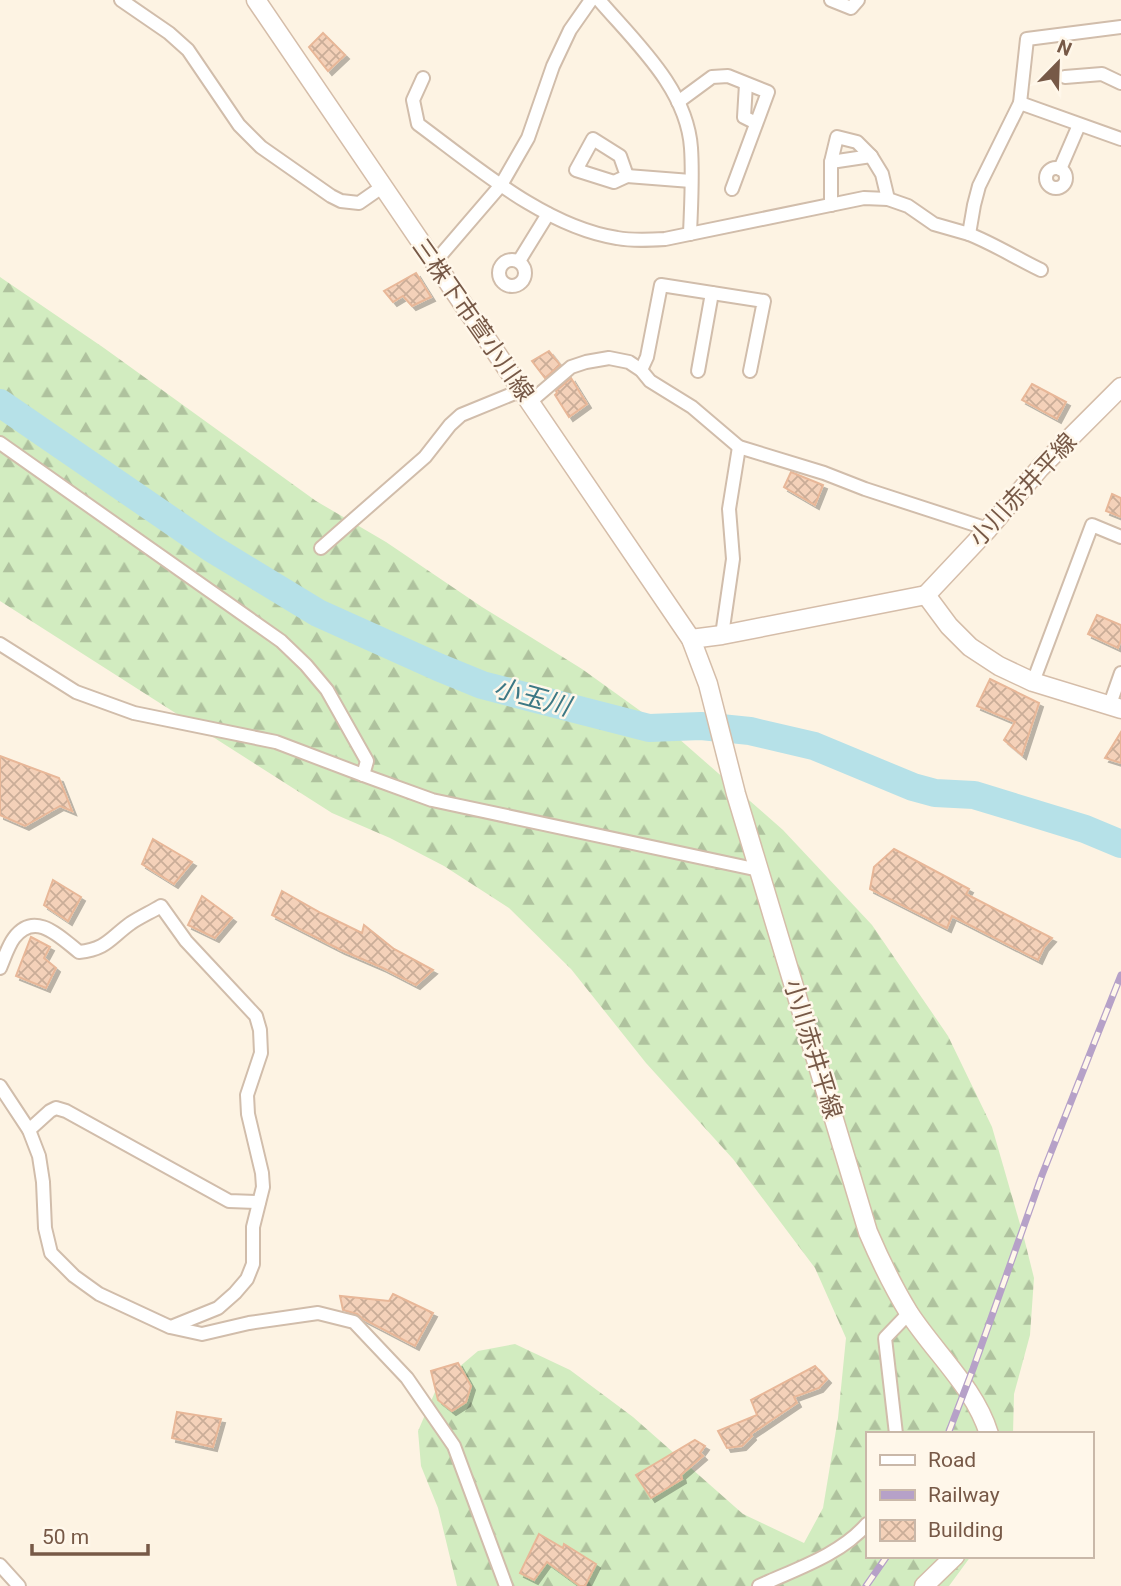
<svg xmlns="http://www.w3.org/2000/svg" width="1121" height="1586" viewBox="0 0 1121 1586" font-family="Roboto,'Noto Sans JP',sans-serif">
<defs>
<pattern id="forest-firs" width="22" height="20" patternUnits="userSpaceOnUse" patternTransform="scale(1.75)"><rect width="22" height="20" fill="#d2ecc0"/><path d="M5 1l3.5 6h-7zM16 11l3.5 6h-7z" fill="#afc29e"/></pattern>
<pattern id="building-cross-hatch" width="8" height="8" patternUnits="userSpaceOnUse" patternTransform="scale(1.75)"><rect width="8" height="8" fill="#f4d1b9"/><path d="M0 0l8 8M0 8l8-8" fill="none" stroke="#caad98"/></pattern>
<filter id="shadow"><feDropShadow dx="4" dy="4" stdDeviation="0" flood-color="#0004"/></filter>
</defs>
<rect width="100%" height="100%" fill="#fdf3e3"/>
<path fill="url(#forest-firs)" d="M 0,277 L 104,348 L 316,501 L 386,542 L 482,607 L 582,669 L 678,738 L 783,830 L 872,925 L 948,1036 L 992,1127 L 1024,1238 L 1034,1278 L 1030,1335 L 1014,1394 L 1013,1434 L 867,1434 L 867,1556 L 971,1556 L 949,1586 L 457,1586 L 438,1508 L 421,1466 L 418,1431 L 438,1385 L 478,1351 L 515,1344 L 570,1370 L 633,1417 L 743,1514 L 804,1543 L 823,1508 L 838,1418 L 846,1338 L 815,1268 L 733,1159 L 646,1063 L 571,969 L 509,908 L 444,866 L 390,838 L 332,813 L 0,601 Z"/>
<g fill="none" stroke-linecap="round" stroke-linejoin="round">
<path stroke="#b6e1e8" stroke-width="28" d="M 0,403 L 211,548 L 318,613 L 438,667 L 482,685 L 649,728 L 701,726 L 750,731 L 814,746 L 913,787 L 935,793 L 974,795 L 1085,829 L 1121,844"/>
</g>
<g fill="url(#building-cross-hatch)" stroke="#e8b798" stroke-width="2" filter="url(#shadow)">
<path d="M 323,33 L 345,55 L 328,71 L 309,47 Z"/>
<path d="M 416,273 L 431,297 L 412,306 L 403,296 L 393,302 L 384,291 Z"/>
<path d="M 549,351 L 560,365 L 545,378 L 532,361 Z"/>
<path d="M 571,378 L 587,404 L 569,417 L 555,395 L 557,393 L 556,391 Z"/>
<path d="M 1032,384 L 1066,402 L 1057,419 L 1022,400 Z"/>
<path d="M 791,472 L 823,485 L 815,505 L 784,487 Z"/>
<path d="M 1112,494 L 1121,498 L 1121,517 L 1106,511 Z"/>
<path d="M 1097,615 L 1121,625 L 1121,640 L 1118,648 L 1088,634 Z"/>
<path d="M 990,679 L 1039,703 L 1022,755 L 1004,740 L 1015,722 L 977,706 Z"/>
<path d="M 1121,732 L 1121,763 L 1105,758 Z"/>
<path d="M 0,756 L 59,778 L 72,811 L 60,806 L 25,826 L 0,815 Z"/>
<path d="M 153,839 L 192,862 L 174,884 L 142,864 Z"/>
<path d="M 894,849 L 969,889 L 966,894 L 1052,938 L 1044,947 L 1038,960 L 952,916 L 947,928 L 870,889 L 874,867 Z"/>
<path d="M 53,880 L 81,897 L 68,921 L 44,905 Z"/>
<path d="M 282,891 L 321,913 L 362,933 L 364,925 L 394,949 L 433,970 L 416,985 L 383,968 L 341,950 L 272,915 Z"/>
<path d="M 202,896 L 232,918 L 215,938 L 188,925 Z"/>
<path d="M 31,937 L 50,947 L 44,958 L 56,968 L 46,988 L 16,976 Z"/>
<path d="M 393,1294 L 433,1313 L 415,1346 L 363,1319 L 357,1314 L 343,1310 L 340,1296 L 389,1301 Z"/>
<path d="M 458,1363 L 471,1386 L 466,1402 L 452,1411 L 438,1400 L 431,1371 Z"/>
<path d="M 815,1366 L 827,1379 L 819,1388 L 794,1397 L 797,1403 L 751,1434 L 752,1436 L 742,1446 L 727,1448 L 718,1431 L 757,1415 L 751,1400 Z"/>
<path d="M 177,1412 L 221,1419 L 213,1447 L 172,1438 Z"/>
<path d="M 695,1440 L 705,1446 L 700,1453 L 703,1456 L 681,1475 L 682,1479 L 651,1498 L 636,1475 Z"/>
<path d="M 539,1534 L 563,1548 L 564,1544 L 596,1564 L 585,1586 L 580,1586 L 547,1562 L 534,1580 L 520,1573 Z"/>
</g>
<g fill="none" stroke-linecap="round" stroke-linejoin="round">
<defs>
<g id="minor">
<path d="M 121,0 L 169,33 L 188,50 L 239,125 L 261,147 L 331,196 L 341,201 L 359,203 L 382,187"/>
<path d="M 599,0 C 636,43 687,89 691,148 C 693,177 691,206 690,234"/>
<path d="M 831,0 L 851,8 L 858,0"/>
<path d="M 1065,77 L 1102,74 L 1121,83"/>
<path d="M 423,78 L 413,100 L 418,124 C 475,166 545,227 617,238 C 633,241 649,240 665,239 L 864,198 L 888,199 L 908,206 L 934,224 L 969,234 L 974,205 L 979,186 L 1020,103 L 1121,139"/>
<path d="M 746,84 L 744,117 L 756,123"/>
<path d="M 678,102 L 712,77 L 728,76 L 768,92 L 732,189"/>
<path d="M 1020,103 L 1027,39 L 1121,27"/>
<path d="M 593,139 L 620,156 L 627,176 L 614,182 L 576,170 Z"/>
<path d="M 831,162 L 871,156"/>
<circle cx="1056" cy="178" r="10"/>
<path d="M 1060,169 L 1079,125"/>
<path d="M 627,176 L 691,181"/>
<path d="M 831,205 L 831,162 L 837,137 L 857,142 L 871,156 L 882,174 L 888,199"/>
<path d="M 969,234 C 994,244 1016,258 1041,270"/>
<circle cx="512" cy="273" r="13"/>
<path d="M 519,261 L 548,214"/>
<path d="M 434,263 L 501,185 L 528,138 L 553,66 L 570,30 L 591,0"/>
<path d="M 641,370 L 647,357 L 661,285 L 764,301 L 750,371"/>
<path d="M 698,371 L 712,293"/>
<path d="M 530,402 L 571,367 L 586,362 L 609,358 L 629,362 L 641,370 L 650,381 L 692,407 L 739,447 L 824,473 L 865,489 L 988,529"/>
<path d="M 0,443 L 281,641 L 306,665 L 327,690 L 367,761 L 363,775"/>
<path d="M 321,548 L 425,457 L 450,425 L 461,415 L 522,390"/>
<path d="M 722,635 L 733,559 L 729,509 L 739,447"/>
<path d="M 0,644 L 76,692 L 134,713 L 276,742 L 363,775 L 432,800 L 759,870"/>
<path d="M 1033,682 L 1092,525 L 1121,537"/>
<path d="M 1109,707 L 1121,673"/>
<path d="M 0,968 C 4,959 8,946 14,938 C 35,910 60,937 79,952 C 107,949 110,938 131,923 C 140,917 151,912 161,906 L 186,941 L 256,1016 L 260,1030 L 261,1053 L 247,1095 L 248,1114 L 262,1173 L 263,1187 L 253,1227 L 253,1264 L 247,1279 L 235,1293 L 218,1308 L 171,1327"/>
<path d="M 0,1086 L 29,1130 L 39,1156 L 43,1182 L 45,1228 L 51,1253 L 74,1276 L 99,1294 L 170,1327 L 202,1334 L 249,1323 L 318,1313 L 354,1322 L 407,1378 L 454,1446 L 506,1586"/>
<path d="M 29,1130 L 50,1111 L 56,1108 L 66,1111 L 229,1201 L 259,1202"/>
<path d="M 896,1434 L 885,1338 L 909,1313"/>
<path d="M 0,1565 L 19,1586"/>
<path d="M 759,1586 C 796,1569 840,1555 867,1524"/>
</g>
<g id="secondary">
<path d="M 256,0 L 691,639 L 708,684 L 736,794 L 868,1232 C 880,1260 893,1287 909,1313 C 935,1353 975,1388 989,1434"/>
<path d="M 926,595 L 988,529 L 1040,468 L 1121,387"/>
<path d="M 926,595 L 949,626 L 970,647 L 999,666 L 1033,682 L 1121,709"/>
<path d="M 691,639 L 722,635 L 926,595"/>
<path d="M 924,1586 L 955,1556"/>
</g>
</defs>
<use href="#minor" stroke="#d1bdab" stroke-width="16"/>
<use href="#secondary" stroke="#d5bda9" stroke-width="21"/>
<use href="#minor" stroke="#fff" stroke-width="12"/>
<use href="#secondary" stroke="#fff" stroke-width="18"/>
<defs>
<g id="rail">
<path d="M 948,1434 L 973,1369 L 1042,1175 L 1121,975"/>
<path d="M 866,1586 L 887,1556"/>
</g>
</defs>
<use href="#rail" stroke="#b6a1c8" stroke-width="7"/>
<use href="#rail" stroke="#fff7ea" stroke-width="4.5" stroke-dasharray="13" stroke-linecap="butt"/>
</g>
<g text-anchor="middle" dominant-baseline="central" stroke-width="5" stroke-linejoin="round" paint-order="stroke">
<g font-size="24" fill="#775947" stroke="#fff7ea">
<text transform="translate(473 320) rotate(55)">三株下市萱小川線</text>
<text transform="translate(1023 490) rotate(-47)">小川赤井平線</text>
<text transform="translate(813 1049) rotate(73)">小川赤井平線</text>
</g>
<g font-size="26" font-style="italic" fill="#3d7885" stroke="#fff7ea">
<text transform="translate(532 697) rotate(15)">小玉川</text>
</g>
</g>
<rect x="866" y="1432" width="228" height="126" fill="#fff7ea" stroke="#c9b8a9" stroke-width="2"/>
<rect x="880" y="1455" width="35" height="10" fill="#ffffff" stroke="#c9b8a9" stroke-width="2"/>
<text x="928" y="1467" font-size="21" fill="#775947">Road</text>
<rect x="880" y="1490" width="35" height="10" fill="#b6a1c8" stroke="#c9b8a9" stroke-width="2"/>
<text x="928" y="1502" font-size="21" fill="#775947">Railway</text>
<rect x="880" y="1520" width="35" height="21" fill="url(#building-cross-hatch)" stroke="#c9b8a9" stroke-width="2"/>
<text x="928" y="1537" font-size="21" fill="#775947">Building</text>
<g transform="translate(1058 63) rotate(23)" stroke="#fff7ea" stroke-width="5" paint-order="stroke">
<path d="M0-5L12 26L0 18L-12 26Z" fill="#775947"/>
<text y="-10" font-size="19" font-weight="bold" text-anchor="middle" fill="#775947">N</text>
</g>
<path d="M32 1544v10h116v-10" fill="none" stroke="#775947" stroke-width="3.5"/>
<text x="42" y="1544" font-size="21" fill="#775947" stroke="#fff7ea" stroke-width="5" paint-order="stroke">50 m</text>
</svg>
